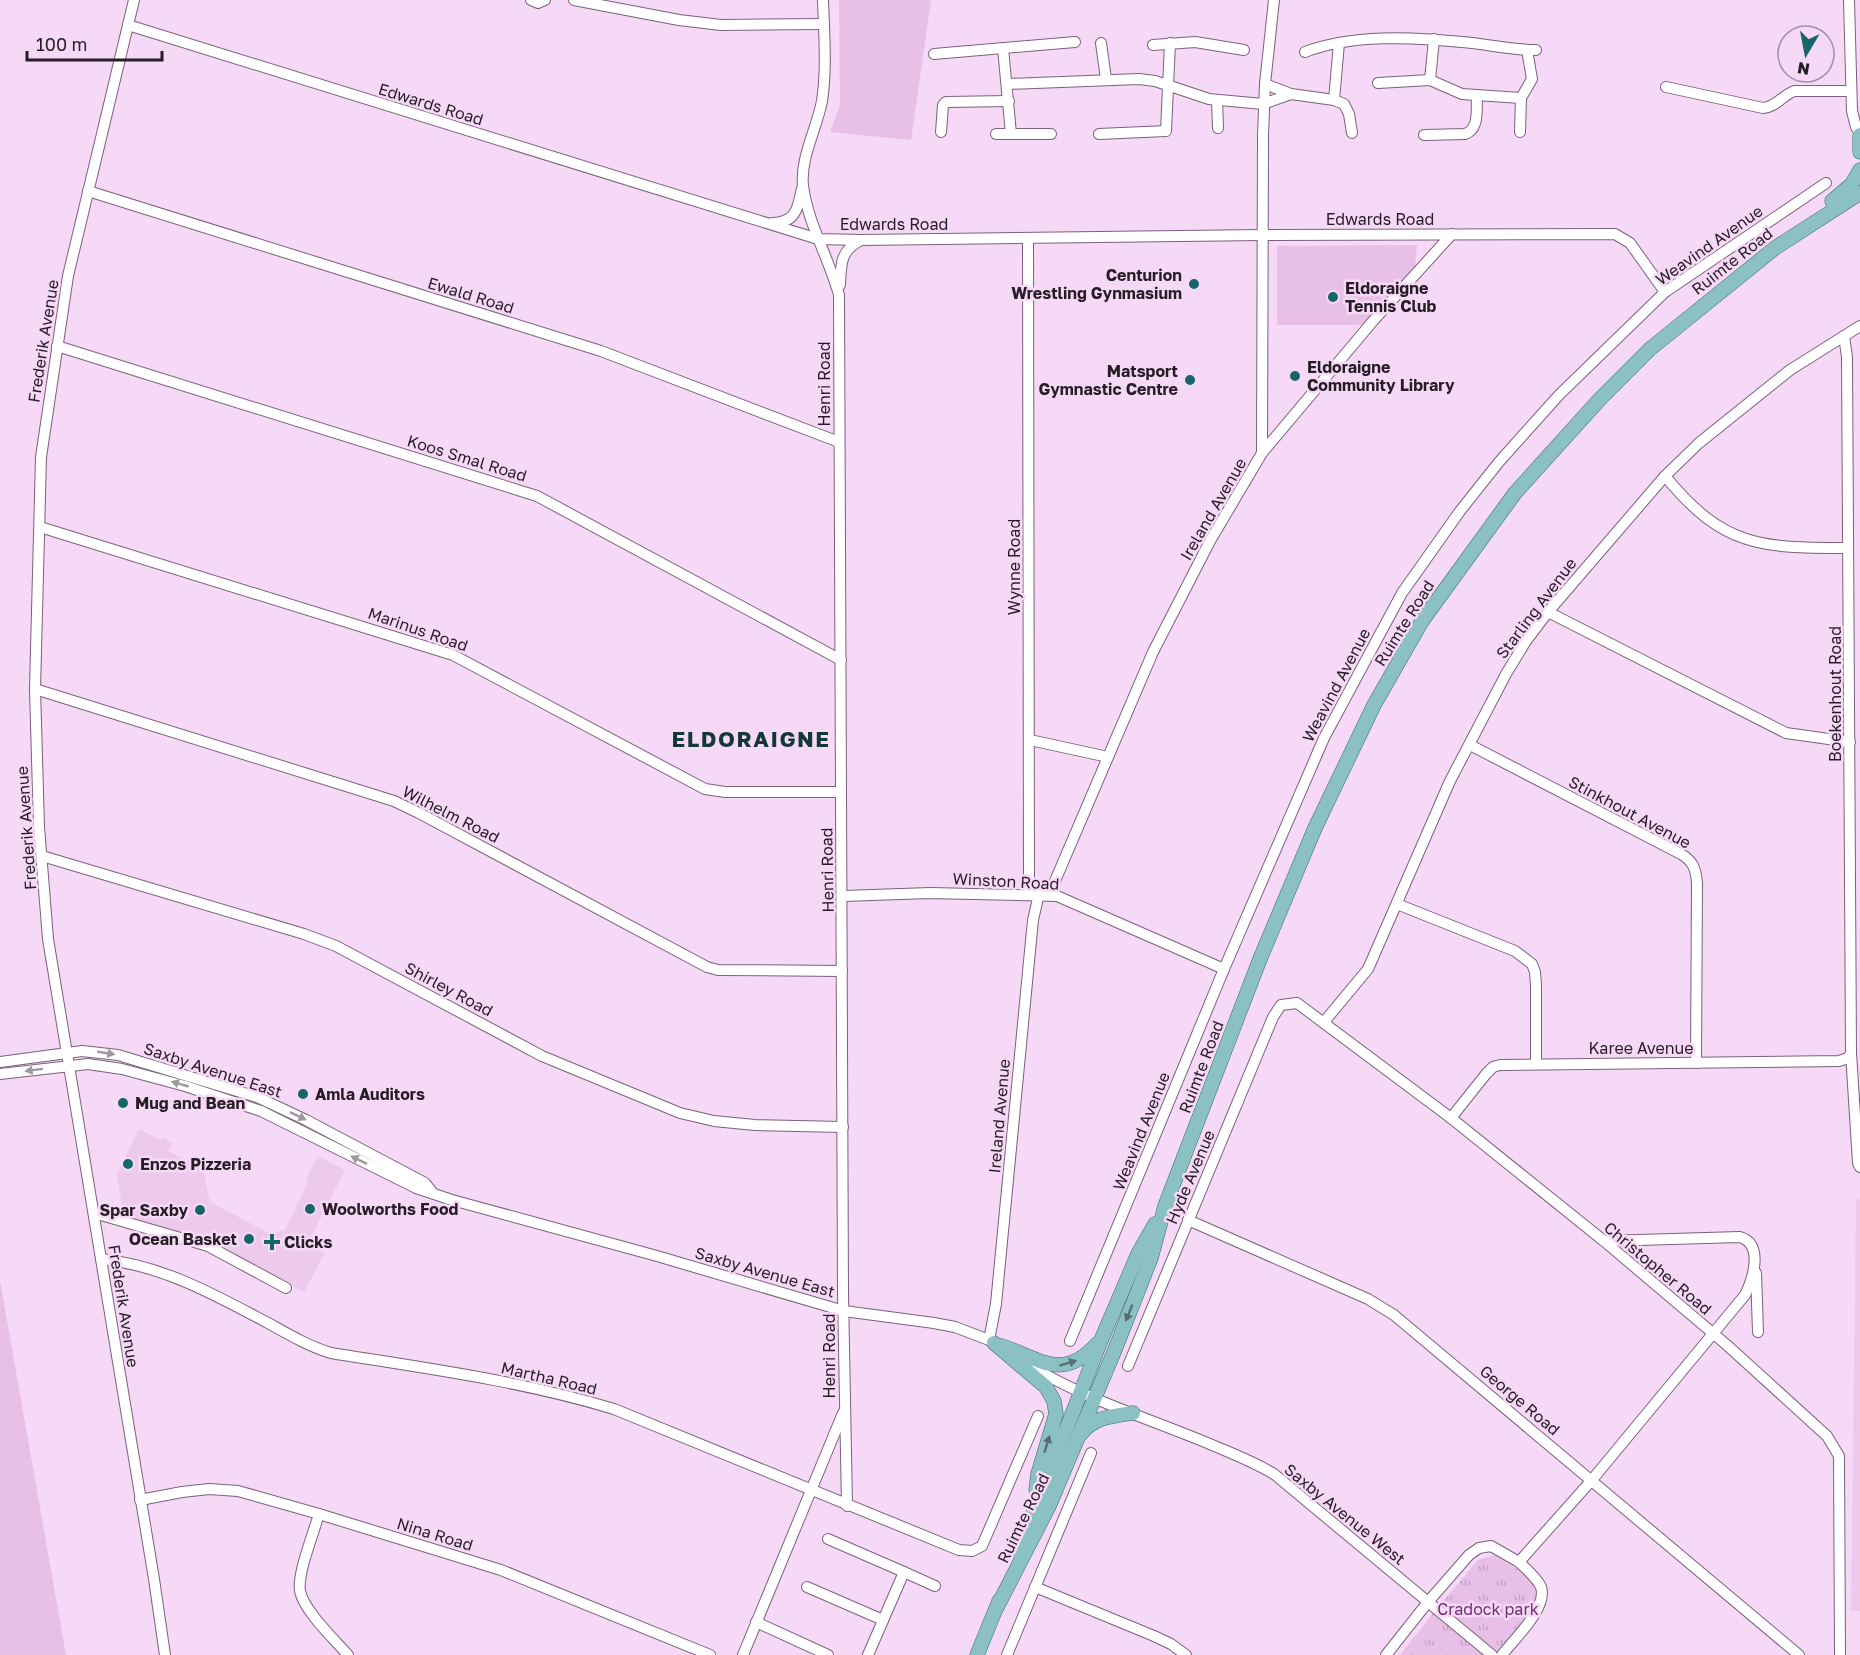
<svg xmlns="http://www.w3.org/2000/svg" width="1860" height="1655" viewBox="0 0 1860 1655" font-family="'Golos Text',sans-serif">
<defs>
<pattern id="park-tufts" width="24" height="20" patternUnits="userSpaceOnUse" patternTransform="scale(1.5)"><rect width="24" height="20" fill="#e7bfe7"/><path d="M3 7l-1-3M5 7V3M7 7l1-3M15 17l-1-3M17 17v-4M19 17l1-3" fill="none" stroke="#c6a4c6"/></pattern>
</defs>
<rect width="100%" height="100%" fill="#f6d9f6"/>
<g fill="#edcaec">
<path d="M 139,1129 L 161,1140 L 163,1138 L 173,1143 L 169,1151 L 203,1169 L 210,1202 L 271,1234 L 285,1230 L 309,1180 L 306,1178 L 318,1156 L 345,1170 L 308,1243 L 325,1253 L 304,1292 L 212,1244 L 124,1218 L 117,1174 Z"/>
<path d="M 1856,1199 L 1860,1200 L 1860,1611 L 1851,1611 Z"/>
</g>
<g fill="#e7bfe7">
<path d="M 839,0 L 931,0 L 911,140 L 830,132 L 840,105 Z"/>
<path d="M 1417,245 L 1415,268 L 1365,325 L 1277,325 L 1277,246 Z"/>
<path d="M 0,1281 L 66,1655 L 0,1655 Z"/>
</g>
<path fill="url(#park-tufts)" d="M 1494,1555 C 1563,1593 1539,1606 1500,1655 L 1400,1655 L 1434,1612 L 1478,1560 Z"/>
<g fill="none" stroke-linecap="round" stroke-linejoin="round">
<defs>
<g id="minor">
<path d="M 134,0 L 68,276 L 41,457 L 35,689 L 39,827 L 48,939 L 154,1579 L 165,1655"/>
<path d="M 531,0 L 538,3 L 545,0"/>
<path d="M 574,0 L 679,20 L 721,25 L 824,24"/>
<path d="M 823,0 C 824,33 827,68 822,101 C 817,128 800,158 803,186 C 808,224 829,258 839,295 L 843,1295 L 847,1506"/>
<path d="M 1849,0 L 1852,111 L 1856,127 L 1860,133"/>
<path d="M 128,25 L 818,239 L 861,240 L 1262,235 L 1615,234 L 1630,243 L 1665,292"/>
<path d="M 1101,43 L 1106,79"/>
<path d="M 1153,45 L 1195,42 L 1244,50"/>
<path d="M 1003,48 L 1011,134"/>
<path d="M 1305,52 C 1352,34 1413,37 1462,42 C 1487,44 1511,50 1536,50"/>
<path d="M 934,54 L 1075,42"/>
<path d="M 1430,80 L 1434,39"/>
<path d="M 1378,83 L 1430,80 L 1462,94 L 1521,98"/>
<path d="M 1007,84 L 1139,79 L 1155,81 L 1209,99 L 1263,104 L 1291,94"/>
<path d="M 1265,84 L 1291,94 L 1334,100 L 1344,104 L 1349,114 L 1352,133"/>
<path d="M 1666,87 L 1763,108 C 1776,107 1782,96 1794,91 L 1850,91"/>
<path d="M 1217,100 L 1218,128"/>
<path d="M 1334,100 L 1339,43"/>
<path d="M 941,132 L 943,105 L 946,102 L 1009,101"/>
<path d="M 1520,132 L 1521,98 L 1532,79 L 1527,50"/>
<path d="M 996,134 L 1051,134"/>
<path d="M 1099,134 L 1166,131 L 1170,43"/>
<path d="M 1424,135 L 1465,134 C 1480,129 1476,109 1477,96"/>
<path d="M 88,191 L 601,351 L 839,442"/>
<path d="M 772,223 C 796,223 798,208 802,188"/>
<path d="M 1028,239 L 1029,894"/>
<path d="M 840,285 C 841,264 840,251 861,240"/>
<path d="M 1844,336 L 1847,357 L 1851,1053 L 1858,1163 L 1860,1167"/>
<path d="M 57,346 L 537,496 L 841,660"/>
<path d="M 1262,453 L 1373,321 L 1452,234"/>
<path d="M 1665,476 C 1723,547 1760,548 1847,548"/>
<path d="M 40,527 L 453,655 L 705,789 L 725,792 L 841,792"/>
<path d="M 1548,612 L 1786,733 L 1850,742"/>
<path d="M 35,689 L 394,801 L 419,813 L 707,967 L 718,970 L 842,971"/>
<path d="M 1030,740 L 1108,757"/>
<path d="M 1470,745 L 1681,854 C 1693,861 1696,869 1697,883 L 1696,1063"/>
<path d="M 42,856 L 304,934 L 336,946 L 542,1056 L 680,1113 L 714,1121 L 755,1125 L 843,1127"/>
<path d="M 1049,895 L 1153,652 L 1210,541 L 1262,453 L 1263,135 L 1265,84 L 1274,0"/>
<path d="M 843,896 L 930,893 L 1057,896 L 1224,969"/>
<path d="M 1397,904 L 1515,951 L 1532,964 L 1535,972 L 1536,985 L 1536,1064"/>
<path d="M 1324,1022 L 1368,969 L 1450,781 L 1506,674 L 1526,641 L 1548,612 L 1665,476 L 1699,443 L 1790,370 L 1860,326"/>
<path d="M 0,1062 L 82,1051 L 118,1055 L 257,1097 L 306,1120 L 425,1183 L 432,1192"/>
<path d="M 0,1074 L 88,1064 L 122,1069 L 185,1086 L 261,1111 L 416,1188 L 452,1200 L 657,1256 L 844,1311 L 934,1323 L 955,1327 L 989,1340 L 999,1346"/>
<path d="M 1451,1118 L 1486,1074 L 1493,1067 L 1500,1065 L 1839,1061 L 1848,1058 L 1851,1053"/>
<path d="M 94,1213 L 208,1246 L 286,1288"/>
<path d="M 1188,1220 L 1368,1299 L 1394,1315 L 1799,1655"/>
<path d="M 101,1259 C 162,1265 215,1295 268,1323 C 288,1334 308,1346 331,1353 C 425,1368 522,1381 614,1409 L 959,1550 L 972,1551 L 982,1546 L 1038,1416"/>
<path d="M 1756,1273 L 1758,1332"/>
<path d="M 989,1340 L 996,1304 L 1033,920 L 1039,894"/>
<path d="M 1070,1341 L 1224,969 L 1324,738 L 1402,593 L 1460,511 L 1499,462 L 1559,395 L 1665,292 L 1826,183"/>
<path d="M 1024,1362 C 1084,1400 1152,1419 1217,1447 C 1236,1455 1256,1463 1274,1474 L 1492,1655"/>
<path d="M 1128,1366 L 1273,1017 L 1281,1005 L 1297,1003 L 1451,1118 L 1604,1241 L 1728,1346 L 1827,1436 L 1839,1456 L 1840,1655"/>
<path d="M 140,1500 L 182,1492 L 209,1489 L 238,1491 L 319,1514 L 501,1570 L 710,1655"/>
<path d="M 319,1514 C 314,1532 297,1574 300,1591 C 304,1611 334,1639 348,1655"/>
<path d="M 828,1539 L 904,1572 L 868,1655"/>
<path d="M 904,1572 L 935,1586"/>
<path d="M 807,1587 L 883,1620"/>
<path d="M 1035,1587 L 1154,1636 L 1171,1644 L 1186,1655"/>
<path d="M 756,1622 L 828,1655"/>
<path d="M 743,1655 L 843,1413"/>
<path d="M 1007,1655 L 1091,1453"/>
<path d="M 1386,1655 L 1428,1602 L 1469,1555 L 1479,1548 L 1491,1546 L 1519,1562"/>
<path d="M 1502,1655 C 1514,1639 1548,1608 1541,1587 C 1537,1578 1526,1569 1519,1562 L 1591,1481 L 1745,1295 C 1753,1279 1764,1244 1740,1237 L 1604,1241"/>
</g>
<g id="major">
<path d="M 1860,135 L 1860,152"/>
<path d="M 1832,201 L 1852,184 L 1860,170"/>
<path d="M 994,1343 L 1046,1387 L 1054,1401 L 1056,1414 L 1038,1474 L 1036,1490"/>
<path d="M 1002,1346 C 1041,1359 1062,1382 1097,1344"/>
<path d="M 1081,1434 C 1093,1417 1113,1416 1133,1413"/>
<path d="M 1018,1552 L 1102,1338 L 1138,1254 L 1155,1224"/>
<path d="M 997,1607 L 1049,1506 L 1114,1352 L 1151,1258 L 1165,1206 L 1260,959 L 1315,828 L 1374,705 L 1422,621 L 1515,493 L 1600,399 L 1650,349 L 1775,248 L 1860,193"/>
<path d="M 977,1655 L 999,1601"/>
</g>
</defs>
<use href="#minor" stroke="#7b617b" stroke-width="12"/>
<use href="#major" stroke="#366c72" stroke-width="15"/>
<use href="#minor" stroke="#fff" stroke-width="10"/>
<use href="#major" stroke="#8bc1c2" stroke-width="14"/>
</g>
<defs><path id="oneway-solid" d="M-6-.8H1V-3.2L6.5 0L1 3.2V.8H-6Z" transform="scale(1.5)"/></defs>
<g fill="#9e999e">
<use href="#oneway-solid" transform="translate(106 1053) rotate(9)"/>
<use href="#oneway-solid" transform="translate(34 1070) rotate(173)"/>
<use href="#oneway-solid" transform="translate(180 1084) rotate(-164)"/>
<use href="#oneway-solid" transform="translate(298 1116) rotate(26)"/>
<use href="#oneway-solid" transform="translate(359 1160) rotate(-154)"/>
</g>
<g fill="#596f74">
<use href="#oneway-solid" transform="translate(1129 1313) rotate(112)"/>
<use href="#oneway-solid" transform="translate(1068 1363) rotate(-17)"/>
<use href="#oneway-solid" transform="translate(1047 1444) rotate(-73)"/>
</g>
<g fill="#166568" stroke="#f6d9f6" stroke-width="2">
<circle cx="1194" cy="284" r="6"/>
<circle cx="1333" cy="297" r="6"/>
<circle cx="1295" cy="376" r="6"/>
<circle cx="1190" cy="380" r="6"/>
<circle cx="303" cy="1094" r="6"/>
<circle cx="123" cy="1103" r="6"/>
<circle cx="128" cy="1164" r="6"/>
<circle cx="310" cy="1209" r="6"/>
<circle cx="200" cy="1210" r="6"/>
<circle cx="249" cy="1239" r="6"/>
<path d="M269 1233h6v6h6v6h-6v6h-6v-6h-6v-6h6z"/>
</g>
<g text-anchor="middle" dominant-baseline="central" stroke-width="5" stroke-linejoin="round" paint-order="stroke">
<g font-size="16" fill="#271d27" stroke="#f6d9f6">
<text transform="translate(431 104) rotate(17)">Edwards Road</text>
<text x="1380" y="219">Edwards Road</text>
<text x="894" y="224">Edwards Road</text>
<text transform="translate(1709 245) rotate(-35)">Weavind Avenue</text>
<text transform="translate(1732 261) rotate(-38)">Ruimte Road</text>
<text transform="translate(471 295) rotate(17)">Ewald Road</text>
<text transform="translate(43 341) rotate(-81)">Frederik Avenue</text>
<text transform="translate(824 384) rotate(-90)">Henri Road</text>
<text transform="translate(467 458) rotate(17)">Koos Smal Road</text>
<text transform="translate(1213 509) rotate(-60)">Ireland Avenue</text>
<text transform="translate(1014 567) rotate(-90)">Wynne Road</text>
<text transform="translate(1536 608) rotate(-53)">Starling Avenue</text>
<text transform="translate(1404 623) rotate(-58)">Ruimte Road</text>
<text transform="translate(418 629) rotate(19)">Marinus Road</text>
<text transform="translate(1336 685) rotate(-62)">Weavind Avenue</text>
<text transform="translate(1835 694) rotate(-90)">Boekenhout Road</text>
<text transform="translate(1630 812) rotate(28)">Stinkhout Avenue</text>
<text transform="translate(451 814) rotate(27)">Wilhelm Road</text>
<text transform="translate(26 828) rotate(-94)">Frederik Avenue</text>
<text transform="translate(827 870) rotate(-91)">Henri Road</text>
<text transform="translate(1006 881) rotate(3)">Winston Road</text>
<text transform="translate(449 989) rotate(28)">Shirley Road</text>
<text x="1641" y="1048">Karee Avenue</text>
<text transform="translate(1201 1067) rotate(-69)">Ruimte Road</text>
<text transform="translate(213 1070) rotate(18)">Saxby Avenue East</text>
<text transform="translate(999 1116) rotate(-85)">Ireland Avenue</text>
<text transform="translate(1141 1131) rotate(-68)">Weavind Avenue</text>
<text transform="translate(1190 1177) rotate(-67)">Hyde Avenue</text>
<text transform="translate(1658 1268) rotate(40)">Christopher Road</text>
<text transform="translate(765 1272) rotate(16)">Saxby Avenue East</text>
<text transform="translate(124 1306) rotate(81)">Frederik Avenue</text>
<text transform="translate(829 1356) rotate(-90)">Henri Road</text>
<text transform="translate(549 1378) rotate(13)">Martha Road</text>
<text transform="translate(1520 1400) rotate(40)">George Road</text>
<text transform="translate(1345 1514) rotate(39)">Saxby Avenue West</text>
<text transform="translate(1023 1518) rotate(-64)">Ruimte Road</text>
<text transform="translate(435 1534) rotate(17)">Nina Road</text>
</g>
<g font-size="16" font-weight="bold" fill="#271d27" stroke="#f6d9f6" text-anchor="start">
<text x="1182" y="275" text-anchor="end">Centurion<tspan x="1182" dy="18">Wrestling Gynmasium</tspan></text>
<text x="1345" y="288">Eldoraigne<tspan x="1345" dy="18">Tennis Club</tspan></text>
<text x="1307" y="367">Eldoraigne<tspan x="1307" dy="18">Community Library</tspan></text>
<text x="1178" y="371" text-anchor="end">Matsport<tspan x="1178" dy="18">Gymnastic Centre</tspan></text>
<text x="315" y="1094">Amla Auditors</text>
<text x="135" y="1103">Mug and Bean</text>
<text x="140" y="1164">Enzos Pizzeria</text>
<text x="322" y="1209">Woolworths Food</text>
<text x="188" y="1210" text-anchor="end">Spar Saxby</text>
<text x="237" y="1239" text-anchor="end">Ocean Basket</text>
<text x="284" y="1242">Clicks</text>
</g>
<g font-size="16" fill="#6f3171" stroke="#f6d9f6">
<text x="1488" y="1609">Cradock park</text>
</g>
<g font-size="22" font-weight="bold" letter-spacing="1.5" fill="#143738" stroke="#f6d9f6">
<text x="751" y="738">ELDORAIGNE</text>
</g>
</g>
<g transform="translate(1806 54) rotate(190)"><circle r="28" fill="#f6d9f6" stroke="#a38ea3" stroke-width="1.5"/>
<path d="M0-4.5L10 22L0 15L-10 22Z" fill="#166568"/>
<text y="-9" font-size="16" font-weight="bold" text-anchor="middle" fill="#271d27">N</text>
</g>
<path d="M27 51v9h135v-9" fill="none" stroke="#271d27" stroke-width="3"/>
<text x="36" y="51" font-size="18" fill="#271d27" stroke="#f6d9f6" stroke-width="4.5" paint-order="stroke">100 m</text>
</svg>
